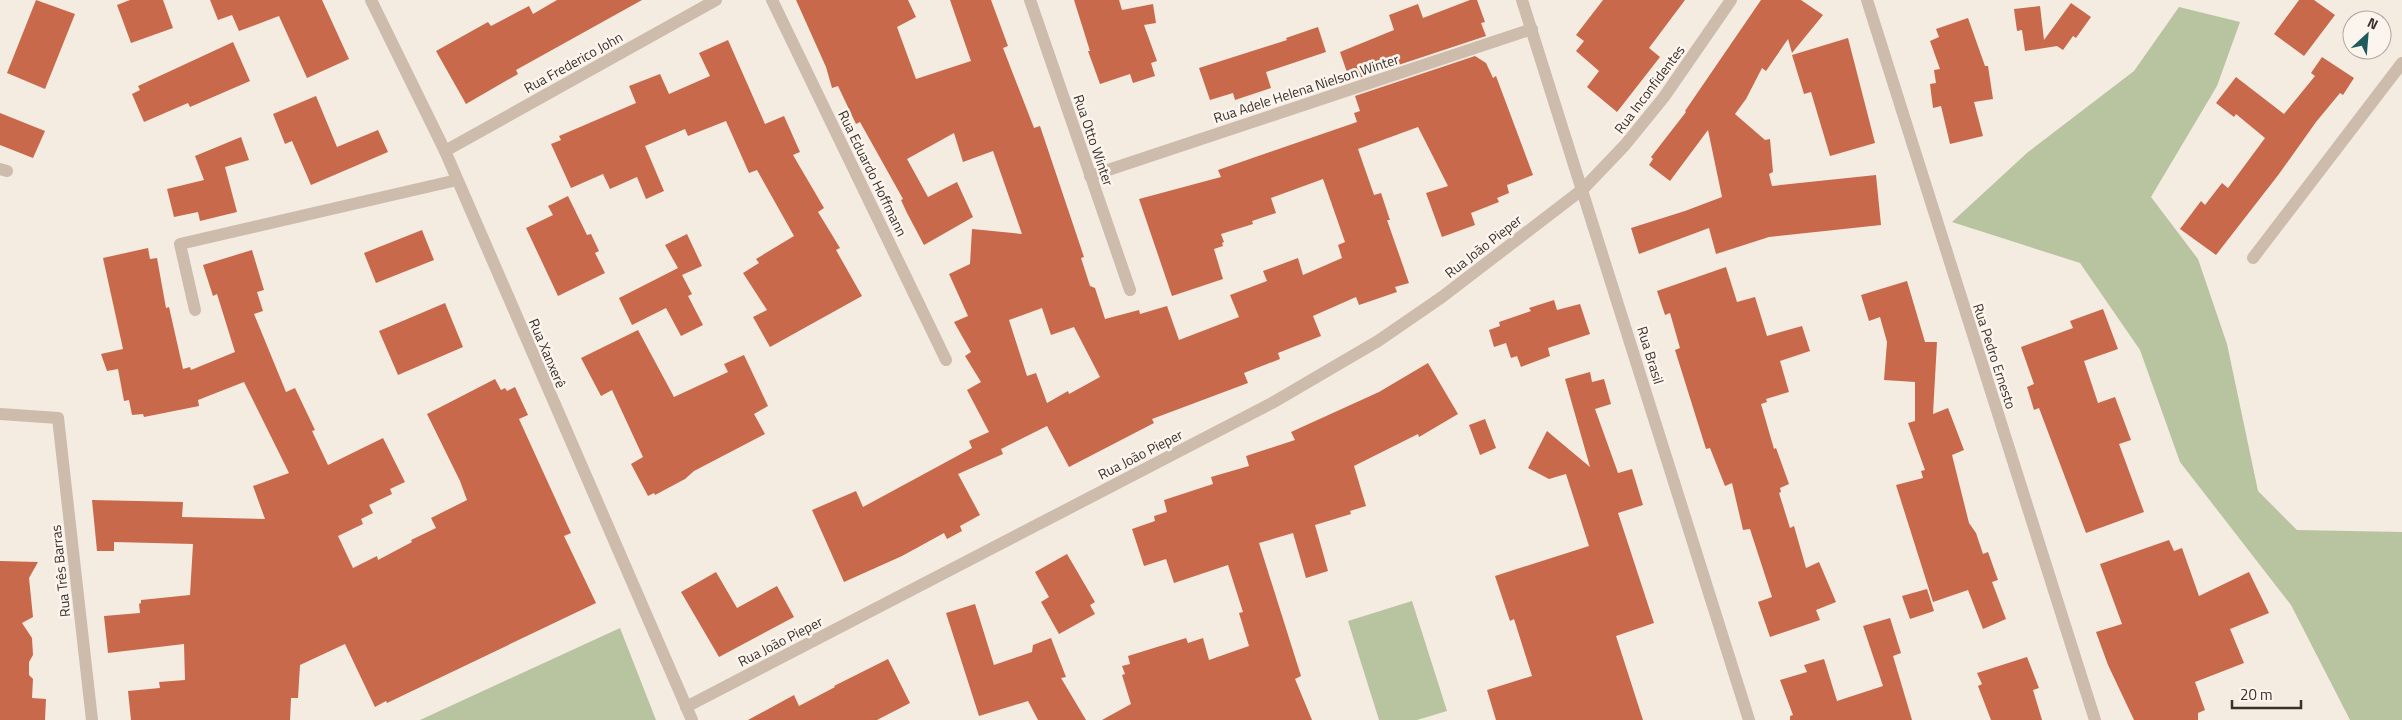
<svg xmlns="http://www.w3.org/2000/svg" width="2402" height="720" viewBox="0 0 2402 720" font-family="'Titillium Web',sans-serif">
<rect width="100%" height="100%" fill="#f4ebe1"/>
<g fill="#b8c4a0">
<path d="M 2179,7 L 2240,22 L 2217,86 L 2151,197 L 2198,259 L 2227,344 L 2258,491 L 2297,530 L 2402,532 L 2402,720 L 2350,720 L 2291,605 L 2180,462 L 2140,350 L 2080,263 L 1952,222 L 2028,152 L 2134,71 Z"/>
<path d="M 1412,601 L 1447,711 L 1417,720 L 1379,720 L 1348,621 Z"/>
<path d="M 620,628 L 656,720 L 420,720 Z"/>
</g>
<g fill="#c8694b" fill-rule="evenodd">
<path d="M 36,0 L 75,14 L 45,89 L 7,73 Z"/>
<path d="M 130,0 L 163,0 L 173,28 L 131,43 L 117,5 Z"/>
<path d="M 210,0 L 322,0 L 349,59 L 307,78 L 279,16 L 239,31 L 232,15 L 218,20 Z"/>
<path d="M 557,0 L 642,0 L 516,70 L 518,74 L 466,104 L 436,51 L 488,22 L 491,26 L 529,6 L 533,14 Z"/>
<path d="M 796,0 L 908,0 L 916,17 L 897,27 L 916,79 L 971,61 L 950,0 L 991,0 L 1008,46 L 1003,48 L 1034,128 L 1040,126 L 1084,257 L 1081,258 L 1090,286 L 1095,288 L 1105,319 L 1139,310 L 1140,314 L 1167,306 L 1179,340 L 1239,317 L 1230,295 L 1267,281 L 1263,271 L 1298,258 L 1303,275 L 1342,258 L 1338,245 L 1345,242 L 1323,179 L 1271,198 L 1276,213 L 1252,221 L 1253,224 L 1221,234 L 1224,242 L 1222,243 L 1223,246 L 1214,249 L 1223,279 L 1172,296 L 1139,199 L 1221,177 L 1218,170 L 1357,122 L 1354,113 L 1360,111 L 1355,96 L 1475,56 L 1486,63 L 1493,78 L 1496,76 L 1533,175 L 1507,185 L 1509,193 L 1497,198 L 1499,202 L 1471,213 L 1475,225 L 1442,237 L 1426,193 L 1448,186 L 1418,127 L 1358,149 L 1374,195 L 1381,193 L 1390,220 L 1387,220 L 1409,283 L 1395,287 L 1397,292 L 1359,305 L 1356,297 L 1313,316 L 1321,336 L 1278,353 L 1280,359 L 1244,373 L 1248,383 L 1152,419 L 1154,423 L 1069,467 L 1047,426 L 1001,449 L 1003,454 L 958,474 L 980,515 L 960,526 L 962,531 L 947,539 L 944,533 L 902,556 L 844,582 L 812,510 L 856,491 L 863,507 L 972,448 L 969,441 L 989,432 L 967,390 L 981,382 L 965,356 L 971,352 L 954,322 L 968,316 L 949,274 L 970,264 L 972,229 L 1022,234 L 993,151 L 963,162 L 954,133 L 907,159 L 928,197 L 957,182 L 973,217 L 924,245 L 907,213 L 901,200 L 903,199 L 860,122 L 856,124 L 838,86 L 832,88 L 826,67 ZM 1042,308 L 1051,335 L 1074,327 L 1100,377 L 1069,394 L 1068,391 L 1047,403 L 1036,373 L 1027,376 L 1009,320 Z"/>
<path d="M 1074,0 L 1119,0 L 1122,10 L 1153,4 L 1156,23 L 1144,25 L 1157,61 L 1151,63 L 1155,76 L 1133,83 L 1130,74 L 1100,84 L 1088,51 L 1090,51 Z"/>
<path d="M 1470,0 L 1477,0 L 1485,22 L 1481,23 L 1486,36 L 1350,81 L 1340,52 L 1394,30 L 1389,15 L 1418,4 L 1423,18 Z"/>
<path d="M 1603,0 L 1685,0 L 1649,48 L 1660,57 L 1617,112 L 1587,87 L 1599,71 L 1576,51 L 1584,41 L 1576,35 Z"/>
<path d="M 1761,0 L 1801,0 L 1823,15 L 1792,53 L 1788,39 L 1766,71 L 1762,68 L 1746,99 L 1735,114 L 1765,140 L 1770,139 L 1773,172 L 1769,174 L 1772,186 L 1876,175 L 1881,225 L 1769,237 L 1716,254 L 1709,228 L 1639,254 L 1631,228 L 1685,211 L 1722,197 L 1708,130 L 1670,181 L 1649,165 L 1653,159 L 1651,157 L 1686,112 L 1685,111 Z"/>
<path d="M 2299,0 L 2314,0 L 2335,15 L 2304,56 L 2274,34 Z"/>
<path d="M 2071,3 L 2091,17 L 2076,38 L 2073,36 L 2063,50 L 2057,46 L 2025,51 L 2022,30 L 2017,31 L 2014,9 L 2040,6 L 2044,40 Z"/>
<path d="M 1968,18 L 1985,66 L 1988,66 L 1993,99 L 1974,102 L 1983,136 L 1950,144 L 1941,106 L 1933,108 L 1930,84 L 1936,83 L 1934,70 L 1940,69 L 1930,41 L 1939,37 L 1936,29 Z"/>
<path d="M 1318,27 L 1326,52 L 1266,72 L 1271,88 L 1235,100 L 1233,93 L 1210,100 L 1199,68 L 1287,40 L 1286,38 Z"/>
<path d="M 1848,38 L 1875,143 L 1830,156 L 1811,92 L 1804,94 L 1792,55 Z"/>
<path d="M 728,40 L 765,124 L 784,116 L 800,152 L 793,155 L 824,208 L 818,212 L 840,248 L 836,250 L 862,296 L 770,347 L 753,317 L 767,310 L 743,273 L 759,263 L 756,259 L 794,236 L 757,170 L 749,173 L 726,121 L 688,136 L 685,129 L 645,146 L 664,191 L 646,199 L 637,177 L 610,189 L 603,174 L 571,188 L 551,144 L 561,140 L 559,136 L 636,103 L 629,86 L 660,74 L 669,94 L 710,76 L 699,53 Z"/>
<path d="M 233,42 L 250,81 L 190,107 L 188,103 L 144,122 L 132,94 L 140,90 L 138,86 Z"/>
<path d="M 2322,57 L 2354,78 L 2343,95 L 2340,93 L 2316,122 L 2279,174 L 2216,255 L 2180,229 L 2201,201 L 2205,205 L 2222,183 L 2228,188 L 2265,138 L 2236,114 L 2234,117 L 2216,103 L 2236,77 L 2284,114 L 2315,76 L 2311,73 Z"/>
<path d="M 316,96 L 337,147 L 378,130 L 388,152 L 311,185 L 292,141 L 285,144 L 273,114 Z"/>
<path d="M 0,113 L 45,131 L 33,158 L 0,145 Z"/>
<path d="M 241,137 L 249,160 L 225,167 L 237,212 L 200,221 L 198,212 L 174,217 L 167,189 L 204,180 L 195,156 Z"/>
<path d="M 568,196 L 587,235 L 591,234 L 599,251 L 595,253 L 605,273 L 558,296 L 526,228 L 553,215 L 548,206 Z"/>
<path d="M 422,230 L 434,260 L 376,283 L 364,253 Z"/>
<path d="M 687,234 L 702,266 L 682,275 L 692,294 L 688,296 L 703,325 L 681,336 L 666,308 L 632,325 L 619,298 L 678,268 L 665,245 Z"/>
<path d="M 148,248 L 150,259 L 157,258 L 166,308 L 169,307 L 183,369 L 190,367 L 191,370 L 235,352 L 217,294 L 213,296 L 203,265 L 252,250 L 264,290 L 257,292 L 263,311 L 254,314 L 286,392 L 295,388 L 315,430 L 312,431 L 328,465 L 383,438 L 405,482 L 390,489 L 392,494 L 369,505 L 373,513 L 361,519 L 363,524 L 338,536 L 353,568 L 377,556 L 378,560 L 412,542 L 411,540 L 436,528 L 431,518 L 467,500 L 460,481 L 427,414 L 495,379 L 501,390 L 505,388 L 507,391 L 515,387 L 528,415 L 519,419 L 571,533 L 564,536 L 596,603 L 387,703 L 386,701 L 375,707 L 345,644 L 300,665 L 298,698 L 291,698 L 290,720 L 131,720 L 128,691 L 160,688 L 159,682 L 185,680 L 184,644 L 108,653 L 104,616 L 140,613 L 139,604 L 141,603 L 141,600 L 190,595 L 193,544 L 114,542 L 114,551 L 97,551 L 92,500 L 183,502 L 182,517 L 265,519 L 253,486 L 289,473 L 244,382 L 198,400 L 199,406 L 144,417 L 143,414 L 132,415 L 129,400 L 124,401 L 118,369 L 107,371 L 101,354 L 123,349 L 103,258 Z"/>
<path d="M 1726,267 L 1737,302 L 1755,297 L 1767,336 L 1802,326 L 1810,351 L 1780,361 L 1789,392 L 1766,399 L 1767,402 L 1761,404 L 1774,449 L 1776,448 L 1789,484 L 1780,488 L 1781,492 L 1779,493 L 1790,528 L 1794,526 L 1806,568 L 1819,562 L 1836,602 L 1816,610 L 1820,620 L 1770,637 L 1758,602 L 1772,597 L 1750,529 L 1743,530 L 1732,483 L 1725,486 L 1710,448 L 1706,449 L 1675,350 L 1680,348 L 1670,313 L 1665,315 L 1657,291 Z"/>
<path d="M 1907,281 L 1925,342 L 1937,342 L 1933,414 L 1948,408 L 1964,450 L 1952,455 L 1969,523 L 1976,533 L 1983,554 L 1988,552 L 1998,580 L 1992,582 L 2006,619 L 1983,629 L 1968,590 L 1933,602 L 1896,485 L 1923,478 L 1921,471 L 1925,470 L 1908,423 L 1915,421 L 1915,382 L 1884,380 L 1887,342 L 1880,317 L 1869,321 L 1861,295 Z"/>
<path d="M 1554,300 L 1557,310 L 1580,304 L 1590,334 L 1548,348 L 1550,356 L 1521,367 L 1517,356 L 1511,358 L 1506,343 L 1494,347 L 1489,330 L 1500,326 L 1499,322 L 1531,311 L 1529,308 Z"/>
<path d="M 445,303 L 463,347 L 398,375 L 379,331 Z"/>
<path d="M 2103,309 L 2118,349 L 2084,361 L 2098,403 L 2115,397 L 2131,440 L 2119,444 L 2144,512 L 2086,533 L 2039,408 L 2034,410 L 2027,387 L 2034,384 L 2021,347 L 2073,328 L 2070,321 Z"/>
<path d="M 638,330 L 674,397 L 728,372 L 724,364 L 744,355 L 768,406 L 754,414 L 765,434 L 694,471 L 685,479 L 655,495 L 654,493 L 648,496 L 631,464 L 643,457 L 612,390 L 601,396 L 581,358 Z"/>
<path d="M 1428,363 L 1458,414 L 1419,437 L 1418,434 L 1354,466 L 1366,506 L 1350,511 L 1351,514 L 1315,525 L 1328,571 L 1306,578 L 1293,533 L 1259,543 L 1301,676 L 1295,679 L 1312,720 L 1102,720 L 1131,704 L 1122,675 L 1125,674 L 1122,666 L 1130,664 L 1128,656 L 1186,638 L 1188,643 L 1203,638 L 1209,660 L 1249,646 L 1239,613 L 1243,612 L 1228,565 L 1174,583 L 1166,559 L 1144,566 L 1132,529 L 1155,521 L 1154,516 L 1167,512 L 1164,500 L 1213,484 L 1211,477 L 1249,466 L 1246,456 L 1295,440 L 1291,432 L 1379,392 Z"/>
<path d="M 1590,372 L 1592,382 L 1604,379 L 1611,404 L 1595,409 L 1618,473 L 1632,469 L 1643,505 L 1618,513 L 1654,623 L 1616,636 L 1643,720 L 1496,720 L 1487,690 L 1532,676 L 1514,619 L 1510,621 L 1495,576 L 1589,546 L 1566,474 L 1549,479 L 1528,468 L 1547,431 L 1590,467 L 1565,379 Z"/>
<path d="M 1485,419 L 1496,448 L 1480,455 L 1469,425 Z"/>
<path d="M 2169,540 L 2174,551 L 2182,548 L 2199,596 L 2249,572 L 2269,613 L 2230,629 L 2244,663 L 2195,682 L 2205,710 L 2198,713 L 2198,720 L 2134,720 L 2108,665 L 2096,632 L 2122,624 L 2100,564 Z"/>
<path d="M 1067,554 L 1095,602 L 1090,605 L 1095,614 L 1059,634 L 1041,602 L 1049,597 L 1035,572 Z"/>
<path d="M 0,561 L 38,562 L 29,578 L 33,617 L 22,623 L 32,638 L 33,655 L 29,662 L 29,675 L 33,679 L 32,698 L 46,699 L 45,720 L 0,720 Z"/>
<path d="M 716,572 L 737,608 L 777,586 L 794,617 L 719,657 L 681,592 Z"/>
<path d="M 1927,589 L 1934,611 L 1910,619 L 1902,596 Z"/>
<path d="M 975,604 L 994,665 L 1032,652 L 1033,645 L 1051,638 L 1066,677 L 1061,678 L 1086,720 L 1038,720 L 1028,701 L 979,716 L 946,613 Z"/>
<path d="M 1890,618 L 1901,653 L 1893,656 L 1912,720 L 1790,720 L 1790,716 L 1793,715 L 1780,680 L 1807,672 L 1804,665 L 1824,659 L 1837,701 L 1883,686 L 1863,626 Z"/>
<path d="M 2027,657 L 2039,688 L 2033,690 L 2042,720 L 1991,720 L 1978,686 L 1982,684 L 1977,673 Z"/>
<path d="M 888,659 L 910,703 L 877,720 L 748,720 L 794,695 L 799,706 L 835,687 L 834,686 Z"/>
</g>
<g fill="none" stroke-linecap="round" stroke-linejoin="round">
<g stroke="#cdbbac" stroke-width="12">
<path d="M 371,0 L 445,151 L 692,720"/>
<path d="M 772,0 L 946,360"/>
<path d="M 1030,0 L 1130,290"/>
<path d="M 1522,0 L 1749,720"/>
<path d="M 1867,0 L 2095,720"/>
<path d="M 445,151 L 716,0"/>
<path d="M 0,169 L 7,171"/>
<path d="M 1090,176 L 1532,29"/>
<path d="M 2253,258 L 2402,63"/>
<path d="M 195,310 L 180,244 L 457,180"/>
<path d="M 0,414 L 58,418 L 92,720"/>
<path d="M 686,707 L 1272,403 L 1378,341 L 1442,297 L 1583,189 L 1625,145 L 1664,97 L 1731,0"/>
</g>
</g>
<g text-anchor="middle" dominant-baseline="central" stroke-width="5" stroke-linejoin="round" paint-order="stroke">
<g font-size="14" fill="#3b302b" stroke="#fbf5ee">
<text transform="translate(573 62) rotate(-29)">Rua Frederico John</text>
<text transform="translate(1306 88) rotate(-18)">Rua Adele Helena Nielson Winter</text>
<text transform="translate(1649 89) rotate(-53)">Rua Inconfidentes</text>
<text transform="translate(1094 140) rotate(71)">Rua Otto Winter</text>
<text transform="translate(873 173) rotate(64)">Rua Eduardo Hoffmann</text>
<text transform="translate(1483 246) rotate(-38)">Rua João Pieper</text>
<text transform="translate(548 353) rotate(67)">Rua Xanxerê</text>
<text transform="translate(1651 355) rotate(73)">Rua Brasil</text>
<text transform="translate(1995 356) rotate(72)">Rua Pedro Ernesto</text>
<text transform="translate(1140 454) rotate(-27)">Rua João Pieper</text>
<text transform="translate(60 571) rotate(-96)">Rua Três Barras</text>
<text transform="translate(780 641) rotate(-27)">Rua João Pieper</text>
</g>
</g>
<g transform="translate(2367 35) rotate(26)"><circle r="24" fill="#fbf5ee" stroke="#aea6a0"/>
<path d="M0-4L9 19L0 12L-9 19Z" fill="#1f5a5e"/>
<text y="-8" font-size="14" font-weight="bold" text-anchor="middle" fill="#3b302b">N</text>
</g>
<path d="M2232 700v8h69v-8" fill="none" stroke="#3b302b" stroke-width="2.5"/>
<text x="2240" y="700" font-size="15" fill="#3b302b" stroke="#fbf5ee" stroke-width="4" paint-order="stroke">20 m</text>
</svg>
